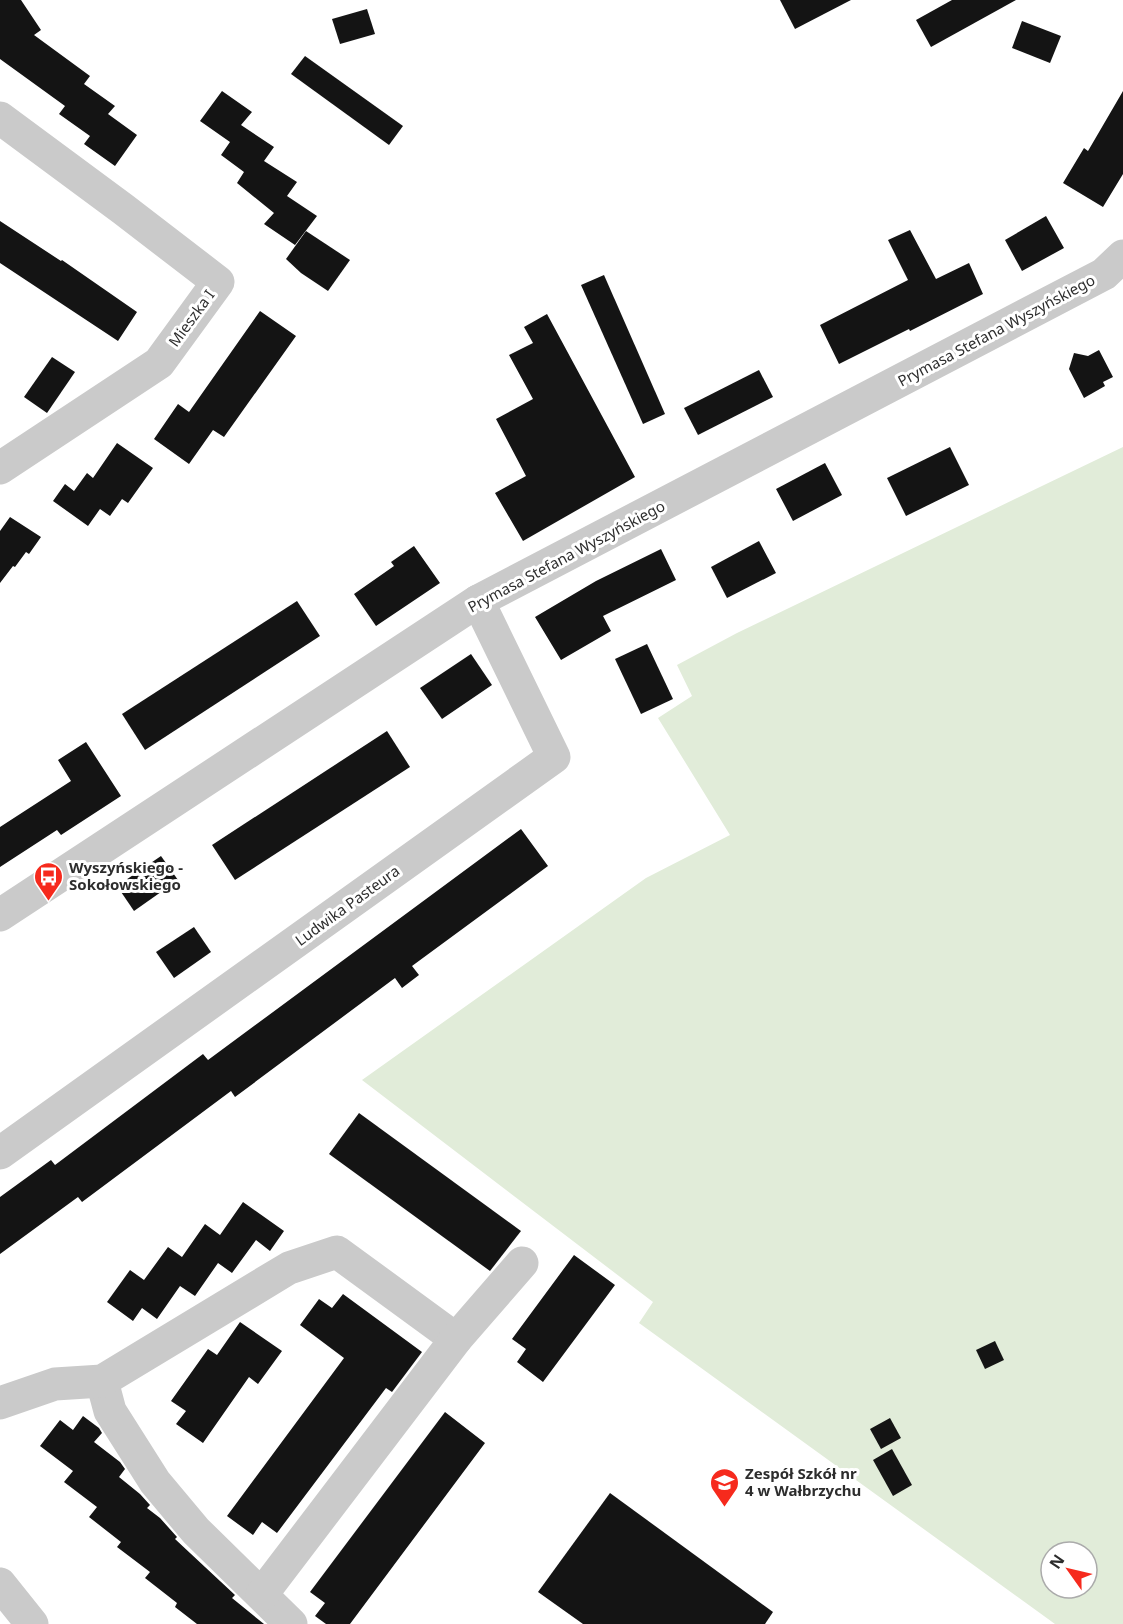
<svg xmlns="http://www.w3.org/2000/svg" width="1123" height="1624" viewBox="0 0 1123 1624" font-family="'Noto Sans',sans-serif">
<rect width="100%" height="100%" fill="#fff"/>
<path fill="#e1ecd9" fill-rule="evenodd" d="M 1123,447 L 1123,1624 L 1055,1624 L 639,1323 L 653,1302 L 362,1080 L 646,878 L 730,835 L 658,718 L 692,696 L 677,665 L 737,633 ZM 1051,1552 L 1087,1552 L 1087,1588 L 1051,1588 Z"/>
<g fill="#141414">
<path d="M 0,0 L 21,0 L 41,30 L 34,35 L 90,76 L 84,84 L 115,106 L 108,114 L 137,135 L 115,166 L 84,144 L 90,136 L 59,114 L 65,106 L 0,59 Z"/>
<path d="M 780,0 L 851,0 L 795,29 Z"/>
<path d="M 952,0 L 1016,0 L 931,47 L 916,20 Z"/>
<path d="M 367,9 L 375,34 L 340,44 L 332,19 Z"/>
<path d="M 1022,21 L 1061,36 L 1050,63 L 1012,48 Z"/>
<path d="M 305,56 L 403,126 L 389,145 L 291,74 Z"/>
<path d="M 222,91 L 252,112 L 241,125 L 274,147 L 264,161 L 297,182 L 287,196 L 317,216 L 295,245 L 264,224 L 274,213 L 237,183 L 244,172 L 221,155 L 230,142 L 200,121 Z"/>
<path d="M 1123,91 L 1123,174 L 1103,207 L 1063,183 L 1084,148 L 1088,151 Z"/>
<path d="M 1046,216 L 1064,248 L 1022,271 L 1005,240 Z"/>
<path d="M 0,221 L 61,261 L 62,260 L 137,312 L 118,341 L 0,263 Z"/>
<path d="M 910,230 L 936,279 L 969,263 L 983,294 L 910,331 L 909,329 L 839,364 L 820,325 L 908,280 L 888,240 Z"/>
<path d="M 306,231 L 350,260 L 328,291 L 301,273 L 286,259 Z"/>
<path d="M 604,275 L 665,414 L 643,424 L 581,285 Z"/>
<path d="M 260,311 L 296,336 L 224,437 L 213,430 L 189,464 L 154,439 L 178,404 L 189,412 Z"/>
<path d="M 547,314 L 635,477 L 523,541 L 495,493 L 526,476 L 496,419 L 533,399 L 509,355 L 533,343 L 524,327 Z"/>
<path d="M 1099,350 L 1113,377 L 1103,382 L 1105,386 L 1084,398 L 1069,369 L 1074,353 L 1088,356 Z"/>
<path d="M 52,357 L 75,372 L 47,413 L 24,397 Z"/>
<path d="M 759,370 L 773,397 L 698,435 L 684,408 Z"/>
<path d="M 117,443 L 153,468 L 128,503 L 122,499 L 110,516 L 100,509 L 88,526 L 53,501 L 65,484 L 74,491 L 87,473 L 93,478 Z"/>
<path d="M 950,447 L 969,485 L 906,516 L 887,478 Z"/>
<path d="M 825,463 L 842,495 L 793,521 L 776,489 Z"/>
<path d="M 10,517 L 41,537 L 29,554 L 26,552 L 15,567 L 13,566 L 0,583 L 0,531 Z"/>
<path d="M 759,541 L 776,573 L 727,598 L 711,567 Z"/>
<path d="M 414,546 L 440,583 L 376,626 L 354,594 L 394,566 L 391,562 Z"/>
<path d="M 661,549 L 676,580 L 603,616 L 611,631 L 561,660 L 535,617 L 596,581 Z"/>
<path d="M 297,601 L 320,636 L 145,750 L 122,714 Z"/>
<path d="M 647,644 L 673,699 L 641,714 L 615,659 Z"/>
<path d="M 471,654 L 492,685 L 442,719 L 420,688 Z"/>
<path d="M 387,731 L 410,767 L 235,880 L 212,845 Z"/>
<path d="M 86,742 L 121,796 L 61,835 L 57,830 L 0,867 L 0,827 L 71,781 L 58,760 Z"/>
<path d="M 521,829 L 548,866 L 412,966 L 419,975 L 402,988 L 395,978 L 235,1097 L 231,1091 L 82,1202 L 78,1197 L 0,1254 L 0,1197 L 51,1160 L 55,1165 L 203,1054 L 208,1060 Z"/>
<path d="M 161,856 L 178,880 L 134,911 L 117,886 Z"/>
<path d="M 194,927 L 211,952 L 174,978 L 156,952 Z"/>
<path d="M 359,1113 L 521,1231 L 490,1271 L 329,1154 Z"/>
<path d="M 243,1202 L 284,1231 L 270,1251 L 256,1240 L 232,1273 L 218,1263 L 195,1296 L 180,1286 L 157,1319 L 142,1308 L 133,1321 L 107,1302 L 130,1270 L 144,1280 L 168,1247 L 182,1257 L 205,1224 L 220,1235 Z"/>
<path d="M 574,1255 L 615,1285 L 543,1382 L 517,1362 L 526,1349 L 512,1339 Z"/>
<path d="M 343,1294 L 422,1352 L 392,1392 L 386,1388 L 277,1533 L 262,1522 L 253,1535 L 227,1516 L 344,1358 L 300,1325 L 319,1299 L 332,1308 Z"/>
<path d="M 240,1322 L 282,1351 L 258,1384 L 249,1377 L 203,1443 L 176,1424 L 186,1411 L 171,1401 L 208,1349 L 217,1355 Z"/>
<path d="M 995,1341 L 1004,1360 L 985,1369 L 976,1350 Z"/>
<path d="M 445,1412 L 485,1443 L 350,1624 L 326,1624 L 315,1616 L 325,1603 L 310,1592 Z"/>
<path d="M 83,1416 L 99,1428 L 102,1433 L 94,1442 L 120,1462 L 125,1469 L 119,1477 L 140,1494 L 150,1505 L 147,1508 L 160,1518 L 177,1537 L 175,1539 L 235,1595 L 232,1598 L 264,1624 L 197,1624 L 175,1607 L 177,1603 L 145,1578 L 150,1572 L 117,1547 L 121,1542 L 89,1517 L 97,1507 L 64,1482 L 73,1471 L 40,1446 L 60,1420 L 73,1430 Z"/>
<path d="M 890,1418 L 901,1438 L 881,1449 L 870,1429 Z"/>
<path d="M 892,1449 L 912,1485 L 893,1496 L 873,1460 Z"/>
<path d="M 610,1493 L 773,1612 L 765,1624 L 583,1624 L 538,1592 Z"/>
</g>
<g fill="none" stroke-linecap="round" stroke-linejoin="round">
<g stroke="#cacaca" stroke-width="33">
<path d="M 0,118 L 123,209 L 218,282 L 159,363 L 0,468"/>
<path d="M 0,915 L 478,601 L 1104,274 L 1123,256"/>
<path d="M 0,1153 L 554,757 L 478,601"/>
<path d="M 102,1381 L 110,1411 L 155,1482 L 196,1531 L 291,1624"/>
<path d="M 0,1403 L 55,1384 L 102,1381 L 289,1268 L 337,1252 L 456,1339"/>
<path d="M 0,1584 L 32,1624"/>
<path d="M 262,1594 L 456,1339 L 522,1263"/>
</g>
</g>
<defs>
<symbol id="bus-pin" viewBox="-11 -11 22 30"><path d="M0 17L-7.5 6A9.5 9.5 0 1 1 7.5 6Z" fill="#f62a1d" stroke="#fff"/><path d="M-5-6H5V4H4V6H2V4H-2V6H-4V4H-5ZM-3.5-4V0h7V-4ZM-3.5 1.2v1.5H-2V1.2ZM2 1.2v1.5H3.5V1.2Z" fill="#fff"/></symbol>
<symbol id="school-pin" viewBox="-11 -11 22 30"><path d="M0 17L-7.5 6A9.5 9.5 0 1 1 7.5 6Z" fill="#f62a1d" stroke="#fff"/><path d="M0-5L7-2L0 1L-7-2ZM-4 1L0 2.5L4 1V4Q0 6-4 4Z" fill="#fff"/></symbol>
</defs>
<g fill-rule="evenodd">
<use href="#bus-pin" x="32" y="860" width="33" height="45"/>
<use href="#school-pin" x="708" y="1466" width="33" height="45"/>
</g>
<g text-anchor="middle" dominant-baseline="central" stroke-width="6" stroke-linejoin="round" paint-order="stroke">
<g font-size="15" fill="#2d2d2d" stroke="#fff">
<text transform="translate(191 318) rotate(-54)">Mieszka I</text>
<text transform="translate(996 330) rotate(-28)">Prymasa Stefana Wyszyńskiego</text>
<text transform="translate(566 556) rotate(-28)">Prymasa Stefana Wyszyńskiego</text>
<text transform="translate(347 905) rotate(-36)">Ludwika Pasteura</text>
</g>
<g font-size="15" font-weight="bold" fill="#2d2d2d" stroke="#fff" text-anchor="start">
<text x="69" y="867">Wyszyńskiego -<tspan x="69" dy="17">Sokołowskiego</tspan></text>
<text x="745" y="1473">Zespół Szkół nr<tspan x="745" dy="17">4 w Wałbrzychu</tspan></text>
</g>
</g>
<g transform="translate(1069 1570) rotate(304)"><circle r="28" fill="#ffffff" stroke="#ababab" stroke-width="1.5"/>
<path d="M0-4.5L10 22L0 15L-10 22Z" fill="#f62a1d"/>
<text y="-9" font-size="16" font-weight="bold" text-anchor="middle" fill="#2d2d2d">N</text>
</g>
</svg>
